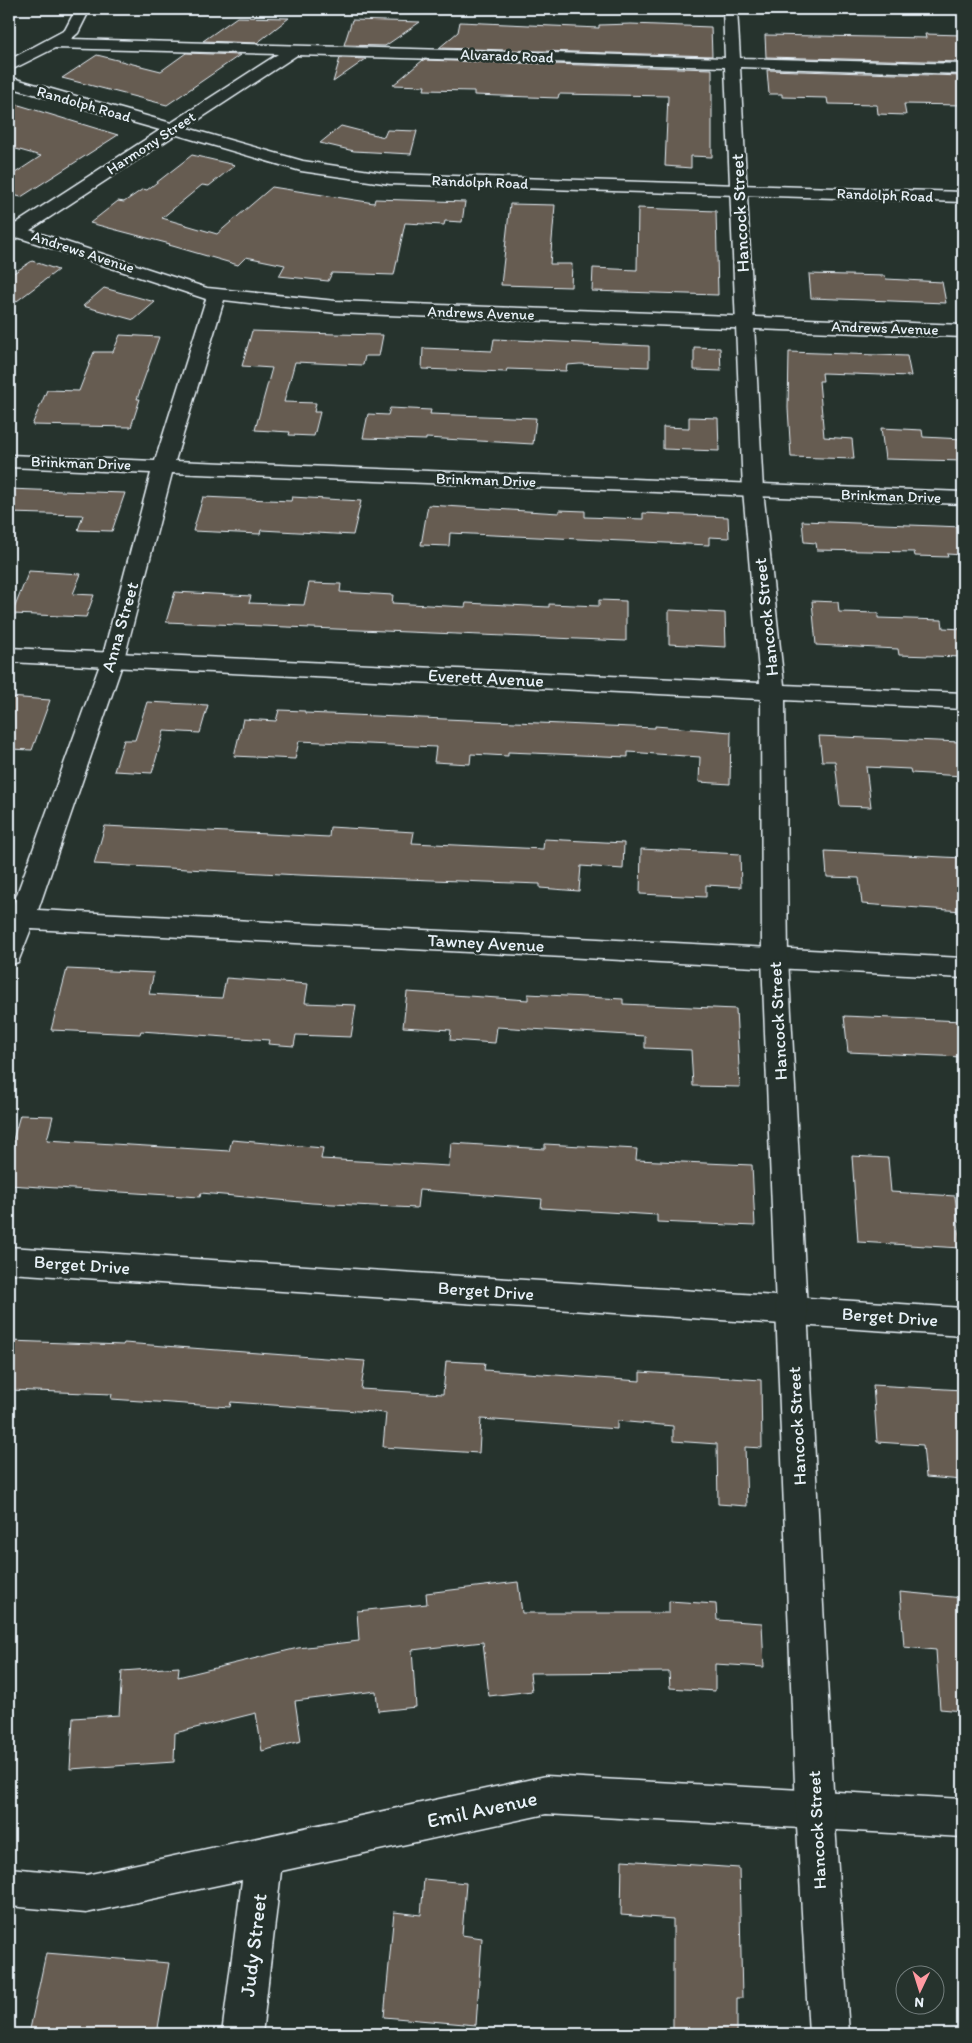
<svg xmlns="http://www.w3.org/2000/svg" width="972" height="2043" viewBox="0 0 972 2043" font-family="Itim,sans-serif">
<rect width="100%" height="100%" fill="#26332d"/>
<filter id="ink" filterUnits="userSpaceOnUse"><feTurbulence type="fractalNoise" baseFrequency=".02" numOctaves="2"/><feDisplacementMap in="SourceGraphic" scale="10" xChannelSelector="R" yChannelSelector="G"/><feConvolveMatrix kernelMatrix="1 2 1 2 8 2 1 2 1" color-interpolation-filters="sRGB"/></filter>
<g filter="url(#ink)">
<g fill="#665b51" stroke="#e8f1f8">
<path d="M 237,17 L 289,18 L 257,43 L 203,41 Z"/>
<path d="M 352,20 L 420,22 L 385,46 L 344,45 Z"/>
<path d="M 460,22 L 599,28 L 599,25 L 631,24 L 711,27 L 712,56 L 439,48 L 458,32 Z"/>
<path d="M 925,34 L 963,35 L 963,62 L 766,57 L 765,35 L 926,38 Z"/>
<path d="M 186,53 L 240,55 L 167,105 L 62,78 L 97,55 L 161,71 Z"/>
<path d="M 340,58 L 366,59 L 333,82 Z"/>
<path d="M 423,60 L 712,69 L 712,157 L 691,156 L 691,168 L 665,166 L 668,96 L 559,94 L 558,98 L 474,95 L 474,91 L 424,90 L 425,86 L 393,85 Z"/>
<path d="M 767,70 L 963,76 L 963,105 L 904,104 L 906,115 L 878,114 L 877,105 L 828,104 L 827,98 L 782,97 L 782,94 L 769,94 Z"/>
<path d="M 9,102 L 118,135 L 21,197 L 9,194 L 9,177 L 41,156 L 9,147 Z"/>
<path d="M 341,126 L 384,137 L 387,130 L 417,131 L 411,154 L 354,151 L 320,143 Z"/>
<path d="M 192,155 L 235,165 L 209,186 L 202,185 L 162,218 L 217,234 L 272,187 L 374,203 L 375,199 L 465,202 L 462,222 L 445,221 L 444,225 L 405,223 L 394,275 L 332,273 L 328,281 L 279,276 L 285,265 L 246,257 L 238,265 L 169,245 L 170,244 L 90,223 L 118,201 L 124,202 L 143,189 L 147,190 Z"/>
<path d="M 510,204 L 555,205 L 550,264 L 572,264 L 571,287 L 501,285 Z"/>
<path d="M 638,208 L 716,211 L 718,295 L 592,291 L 593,268 L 637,270 Z"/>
<path d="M 32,261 L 58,270 L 9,307 L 9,276 Z"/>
<path d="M 809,274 L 885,276 L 886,279 L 942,282 L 946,303 L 811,298 Z"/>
<path d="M 104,288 L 155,302 L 134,320 L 83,306 Z"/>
<path d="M 252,331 L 335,334 L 383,335 L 379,356 L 365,356 L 363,365 L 295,362 L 284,402 L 316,403 L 314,412 L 320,412 L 314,436 L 289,435 L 290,432 L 255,430 L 272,368 L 242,366 Z"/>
<path d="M 120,335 L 159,337 L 137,399 L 140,399 L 131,427 L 32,425 L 47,390 L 79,391 L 94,352 L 113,352 Z"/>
<path d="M 494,339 L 649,346 L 649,367 L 580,364 L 567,365 L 566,371 L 507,369 L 506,372 L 422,369 L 423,348 L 492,351 Z"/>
<path d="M 694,347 L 720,348 L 721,371 L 694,370 Z"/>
<path d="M 789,352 L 907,356 L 911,376 L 822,373 L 823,381 L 819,381 L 824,437 L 852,439 L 854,459 L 791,457 L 788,408 Z"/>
<path d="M 390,408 L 431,410 L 430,414 L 536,418 L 533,444 L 426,438 L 426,440 L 363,438 L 368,414 L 388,415 Z"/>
<path d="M 689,417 L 718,418 L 719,451 L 663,449 L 663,427 L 689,428 Z"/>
<path d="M 881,428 L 922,430 L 923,437 L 963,439 L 963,461 L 885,459 Z"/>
<path d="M 9,489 L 61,491 L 125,493 L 112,531 L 78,530 L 83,515 L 9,513 Z"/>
<path d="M 203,497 L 291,501 L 292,497 L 361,501 L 353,535 L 261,530 L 260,534 L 193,531 Z"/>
<path d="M 428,505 L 559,513 L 559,510 L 585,511 L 585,517 L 643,519 L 643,513 L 728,517 L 729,538 L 709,537 L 709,545 L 450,533 L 449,546 L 421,545 Z"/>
<path d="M 802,521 L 963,527 L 963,555 L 947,554 L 948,557 L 915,556 L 914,552 L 817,550 L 816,543 L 804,542 Z"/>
<path d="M 29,571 L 81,574 L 73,594 L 94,595 L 86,617 L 12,614 Z"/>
<path d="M 309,583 L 341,584 L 340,592 L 393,595 L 392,603 L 465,607 L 466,603 L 549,607 L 549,604 L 599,606 L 599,600 L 626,601 L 626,641 L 166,622 L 175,592 L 251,596 L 249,603 L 304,605 Z"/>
<path d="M 812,601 L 838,602 L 839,612 L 878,613 L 878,618 L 942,620 L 943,628 L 963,629 L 963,657 L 899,655 L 898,649 L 816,645 Z"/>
<path d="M 669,610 L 725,613 L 726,647 L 669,644 Z"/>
<path d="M 9,697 L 50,700 L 32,750 L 9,749 Z"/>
<path d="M 147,702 L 208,705 L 200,733 L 164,731 L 152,773 L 114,771 L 124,740 L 135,740 Z"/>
<path d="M 279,710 L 305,711 L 305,713 L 655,728 L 655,726 L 731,732 L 730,784 L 699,782 L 700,757 L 628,752 L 628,757 L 508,752 L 508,756 L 471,754 L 470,764 L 434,762 L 436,747 L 299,741 L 295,759 L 234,756 L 243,719 L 276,721 Z"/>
<path d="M 819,736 L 960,742 L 963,776 L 911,773 L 910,769 L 866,767 L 871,807 L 840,806 L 835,761 L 822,761 Z"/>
<path d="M 105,826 L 329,837 L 330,827 L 414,832 L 412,843 L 543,849 L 544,839 L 624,843 L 623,869 L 581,866 L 579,891 L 540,888 L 540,884 L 299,875 L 94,864 Z"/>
<path d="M 641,849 L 740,854 L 741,887 L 706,885 L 706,897 L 640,894 Z"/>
<path d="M 825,851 L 963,858 L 963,911 L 862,904 L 859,878 L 827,877 Z"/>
<path d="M 67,969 L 154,973 L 149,994 L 222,998 L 226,978 L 308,984 L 305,1003 L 356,1005 L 351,1037 L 296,1035 L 294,1046 L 268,1044 L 269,1040 L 141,1031 L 140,1034 L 51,1030 Z"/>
<path d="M 407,992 L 528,1000 L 528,994 L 623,999 L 623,1004 L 736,1009 L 740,1087 L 693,1086 L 691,1050 L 645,1048 L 645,1036 L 497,1027 L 495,1043 L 450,1040 L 451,1030 L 403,1027 Z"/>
<path d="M 844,1016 L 963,1021 L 963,1057 L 848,1052 Z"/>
<path d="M 20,1115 L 53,1116 L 47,1140 L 229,1151 L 232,1140 L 323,1148 L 321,1159 L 449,1166 L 451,1143 L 545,1149 L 545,1144 L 637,1149 L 636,1160 L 752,1165 L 755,1226 L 657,1222 L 657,1215 L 541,1208 L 542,1199 L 419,1190 L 417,1208 L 312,1203 L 201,1193 L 200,1197 L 9,1185 L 9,1154 Z"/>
<path d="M 852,1156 L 888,1158 L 891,1192 L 955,1196 L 961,1248 L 858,1242 Z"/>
<path d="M 9,1341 L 123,1345 L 124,1343 L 365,1361 L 361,1389 L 443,1394 L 446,1361 L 485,1363 L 484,1370 L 640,1381 L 640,1372 L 761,1380 L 762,1448 L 745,1447 L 747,1506 L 718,1504 L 717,1444 L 673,1441 L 673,1426 L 617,1421 L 617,1429 L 481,1419 L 479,1453 L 383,1447 L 386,1413 L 231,1402 L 230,1407 L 111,1399 L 112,1394 L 9,1390 Z"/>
<path d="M 873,1385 L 963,1390 L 963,1480 L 926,1477 L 923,1445 L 877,1442 Z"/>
<path d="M 518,1582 L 522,1613 L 669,1613 L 669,1601 L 716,1604 L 717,1620 L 762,1623 L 764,1667 L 715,1664 L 715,1691 L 670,1688 L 669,1672 L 530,1673 L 532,1691 L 489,1696 L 483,1642 L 412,1650 L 416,1707 L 378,1711 L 376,1691 L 295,1701 L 301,1741 L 262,1751 L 256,1713 L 175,1733 L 174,1762 L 70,1769 L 73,1718 L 119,1715 L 122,1671 L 179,1667 L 178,1677 L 298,1648 L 359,1641 L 357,1611 L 427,1604 L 426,1593 Z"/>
<path d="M 900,1592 L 963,1598 L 963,1711 L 940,1709 L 936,1650 L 904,1647 Z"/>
<path d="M 622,1860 L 739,1868 L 742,1998 L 737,1998 L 737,2034 L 673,2034 L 673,1919 L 621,1915 Z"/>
<path d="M 424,1879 L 466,1883 L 462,1935 L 482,1938 L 476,2025 L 384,2017 L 394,1912 L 421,1915 Z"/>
<path d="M 46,1953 L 169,1963 L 157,2034 L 29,2034 Z"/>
</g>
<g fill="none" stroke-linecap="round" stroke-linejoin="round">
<defs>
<g id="street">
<path d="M 173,124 L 303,161 L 390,174 L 963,192 L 963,202 L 390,184 L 301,171 L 167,132 L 165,129 L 167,126 Z"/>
<path d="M 17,226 L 207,288 L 336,301 L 963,325 L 963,337 L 336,313 L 224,300 L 175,461 L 963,492 L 963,504 L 172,473 L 124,659 L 38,910 L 963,958 L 963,978 L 31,929 L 18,962 L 9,965 L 9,908 L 12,908 L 102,659 L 151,473 L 9,467 L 9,455 L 155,461 L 206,299 L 11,235 L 9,232 L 11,227 Z"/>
<path d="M 9,1247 L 963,1308 L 963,1336 L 9,1273 Z"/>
<path d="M 546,1776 L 963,1799 L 963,1837 L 546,1814 L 281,1871 L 262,2034 L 222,2034 L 242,1880 L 86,1913 L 9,1906 L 9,1868 L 86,1875 Z"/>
</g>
<path id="secondary" d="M 76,9 L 90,9 L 78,33 L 71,39 L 725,58 L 723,9 L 737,9 L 740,58 L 963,64 L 963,74 L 740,67 L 763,490 L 784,685 L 963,693 L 963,709 L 785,700 L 788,958 L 834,1809 L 849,2034 L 809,2034 L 796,1809 L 762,958 L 761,699 L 9,662 L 9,648 L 760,683 L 743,490 L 725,67 L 297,55 L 15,240 L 9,241 L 9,228 L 160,130 L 9,87 L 9,77 L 171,123 L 278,54 L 55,48 L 9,71 L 9,60 L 65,30 Z"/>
</defs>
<use href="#street" stroke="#e8f1f8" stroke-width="3"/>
<use href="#secondary" stroke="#e8f1f8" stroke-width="3"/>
<use href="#street" fill="#26332d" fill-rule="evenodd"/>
<use href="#secondary" fill="#26332d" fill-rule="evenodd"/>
</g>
</g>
<g text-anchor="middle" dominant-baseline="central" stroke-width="5" stroke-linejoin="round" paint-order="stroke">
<g font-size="15" fill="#e8f1f8" stroke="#26332d">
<text transform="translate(507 56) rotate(2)">Alvarado Road</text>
<text transform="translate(84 104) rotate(16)">Randolph Road</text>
<text transform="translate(151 143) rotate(-33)">Harmony Street</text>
<text transform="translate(480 182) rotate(2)">Randolph Road</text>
<text transform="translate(885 195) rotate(2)">Randolph Road</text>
<text transform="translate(83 252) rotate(18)">Andrews Avenue</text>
<text transform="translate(481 313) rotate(2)">Andrews Avenue</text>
<text transform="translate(885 328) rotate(2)">Andrews Avenue</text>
<text transform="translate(81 463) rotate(2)">Brinkman Drive</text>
<text transform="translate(486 480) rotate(2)">Brinkman Drive</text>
<text transform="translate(891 496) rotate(2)">Brinkman Drive</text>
</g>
<g font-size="18" fill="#e8f1f8" stroke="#26332d">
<text transform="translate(740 213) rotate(-93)">Hancock Street</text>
<text transform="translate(766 617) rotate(-96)">Hancock Street</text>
<text transform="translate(120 627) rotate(-74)">Anna Street</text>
<text transform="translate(486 678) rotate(3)">Everett Avenue</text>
<text transform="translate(486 943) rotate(3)">Tawney Avenue</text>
<text transform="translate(778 1021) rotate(-93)">Hancock Street</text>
<text transform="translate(82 1265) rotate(4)">Berget Drive</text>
<text transform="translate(486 1291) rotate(4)">Berget Drive</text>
<text transform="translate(890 1317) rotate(4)">Berget Drive</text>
<text transform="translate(797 1426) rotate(-93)">Hancock Street</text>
<text transform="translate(817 1830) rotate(-93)">Hancock Street</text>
</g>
<g font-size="21" fill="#e8f1f8" stroke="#26332d">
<text transform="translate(482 1809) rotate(-12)">Emil Avenue</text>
<text transform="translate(253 1945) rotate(-83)">Judy Street</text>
</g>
</g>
<rect width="972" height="2043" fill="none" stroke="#26332d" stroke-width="30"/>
<rect x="15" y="15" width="942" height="2013" fill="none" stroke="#e8f1f8" stroke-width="2" filter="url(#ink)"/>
<g transform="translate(920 1990) rotate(184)"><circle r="24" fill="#26332d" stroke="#747f7e"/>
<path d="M0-4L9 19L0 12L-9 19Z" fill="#ff9aa2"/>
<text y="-8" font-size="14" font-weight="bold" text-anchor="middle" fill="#e8f1f8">N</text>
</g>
</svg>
